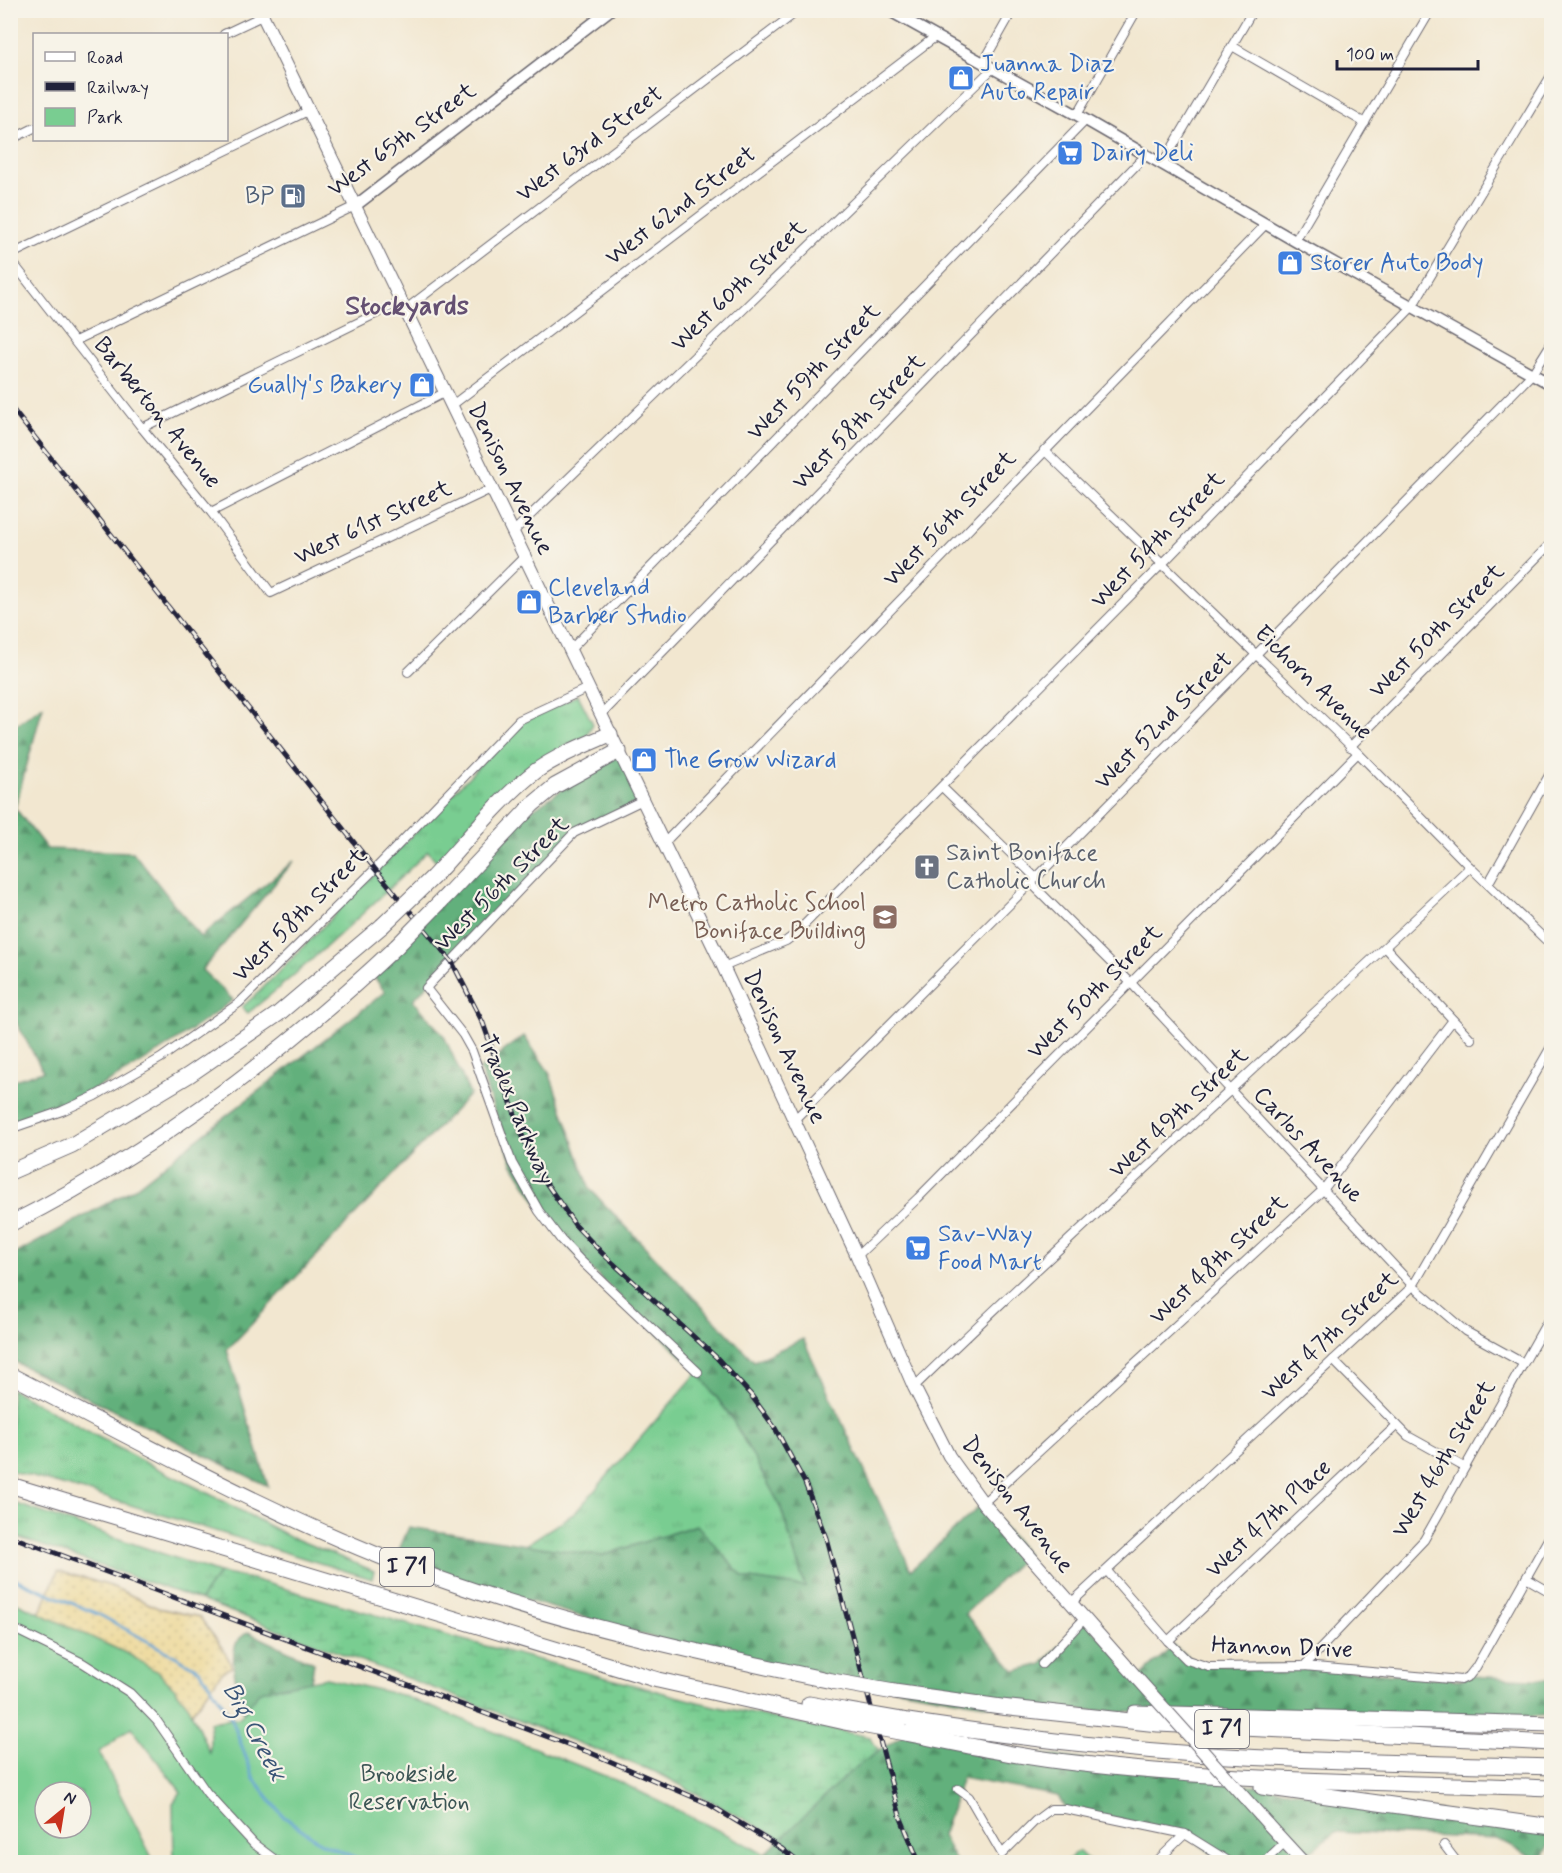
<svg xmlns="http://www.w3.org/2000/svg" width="1562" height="1873" viewBox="0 0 1562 1873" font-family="Mynerve,sans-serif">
<defs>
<pattern id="grass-tufts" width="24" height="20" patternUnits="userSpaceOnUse" patternTransform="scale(1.5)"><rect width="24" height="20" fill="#79cd91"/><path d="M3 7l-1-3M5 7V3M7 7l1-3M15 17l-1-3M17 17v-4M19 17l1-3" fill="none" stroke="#68b07e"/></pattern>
<pattern id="forest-firs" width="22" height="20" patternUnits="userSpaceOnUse" patternTransform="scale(1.5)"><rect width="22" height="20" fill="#62b07b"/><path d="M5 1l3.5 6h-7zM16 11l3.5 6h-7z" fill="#508f66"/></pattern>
<pattern id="wetland-marsh" width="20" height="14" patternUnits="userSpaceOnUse" patternTransform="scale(1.5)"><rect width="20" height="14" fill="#79cd91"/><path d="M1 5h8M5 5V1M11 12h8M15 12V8" fill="none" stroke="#68b07e"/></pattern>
<pattern id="sand-dots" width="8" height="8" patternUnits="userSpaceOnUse" patternTransform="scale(1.5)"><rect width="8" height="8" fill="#eeda9e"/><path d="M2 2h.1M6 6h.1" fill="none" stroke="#ccbb89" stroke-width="1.8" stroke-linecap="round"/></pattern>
</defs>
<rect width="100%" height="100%" fill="#f7f3e8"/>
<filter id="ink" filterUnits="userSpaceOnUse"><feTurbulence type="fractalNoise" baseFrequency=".0167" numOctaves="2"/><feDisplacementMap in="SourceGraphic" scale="12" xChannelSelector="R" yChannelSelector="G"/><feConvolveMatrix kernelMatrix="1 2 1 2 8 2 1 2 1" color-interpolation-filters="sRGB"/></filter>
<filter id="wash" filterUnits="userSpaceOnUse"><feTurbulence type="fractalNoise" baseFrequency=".008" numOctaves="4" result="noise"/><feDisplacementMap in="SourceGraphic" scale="24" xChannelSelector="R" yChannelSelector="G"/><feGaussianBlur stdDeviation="1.35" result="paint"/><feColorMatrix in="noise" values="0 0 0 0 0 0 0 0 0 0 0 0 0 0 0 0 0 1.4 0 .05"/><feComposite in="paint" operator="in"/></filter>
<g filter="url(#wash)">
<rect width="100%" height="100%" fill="#f2e7d0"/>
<g fill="url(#grass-tufts)" stroke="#4e7866" stroke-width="1.5">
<path d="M 578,695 L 593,724 L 586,736 L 549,755 L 517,777 L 437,862 L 428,851 C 370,908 311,963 248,1013 L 242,1007 L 260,991 L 523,721 Z"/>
<path d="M 698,1372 L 731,1417 L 780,1505 L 805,1588 L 744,1578 L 696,1525 L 601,1556 L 525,1545 L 575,1513 Z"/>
<path d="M 11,1389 L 144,1462 L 204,1491 L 286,1535 L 374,1571 L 372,1579 L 91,1493 L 11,1471 Z"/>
<path d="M 11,1502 L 219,1573 L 200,1600 L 11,1535 Z"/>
</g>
<g fill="url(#forest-firs)" stroke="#42695b" stroke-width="1.5">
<path d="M 43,706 L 15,808 L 47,849 L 133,852 L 200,937 L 294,861 L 202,970 L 233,1000 C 166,1050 91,1099 11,1124 L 11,1081 L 43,1071 L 11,1013 L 10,729 Z"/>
<path d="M 619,751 L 643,800 L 574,833 L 413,1000 L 444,1036 L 470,1094 L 227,1350 L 268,1486 L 11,1360 L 10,1257 L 133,1189 L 385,992 L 370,971 L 517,820 Z"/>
<path d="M 524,1036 L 549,1072 L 590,1189 L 754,1361 L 803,1339 L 911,1570 L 983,1503 L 1027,1554 L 965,1614 L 1015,1671 L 1042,1664 L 1084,1619 L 1138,1679 L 1173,1646 L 1198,1664 L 1304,1666 L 1461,1680 L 1469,1676 L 1551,1680 L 1551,1715 L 1528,1717 L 1245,1717 L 1001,1707 L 722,1658 L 394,1561 L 409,1527 L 601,1556 L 697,1525 L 744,1578 L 805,1587 L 780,1505 L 731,1417 L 698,1372 L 561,1240 L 512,1163 L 480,1069 Z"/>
<path d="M 248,1632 L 314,1663 L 306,1710 L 245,1717 C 239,1700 228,1658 237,1642 C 239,1638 245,1634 248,1632 Z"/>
<path d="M 905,1733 L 1230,1782 L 1552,1827 L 1551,1841 L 1541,1862 L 1497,1839 L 1335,1832 L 1301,1860 L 1303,1862 L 1224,1862 L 1185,1834 L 1065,1809 L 1058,1796 L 962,1778 L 942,1836 L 956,1862 L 777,1862 L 764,1855 L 853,1769 Z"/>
</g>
<path fill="url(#wetland-marsh)" stroke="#4e7866" stroke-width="1.5" d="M 219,1573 L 252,1579 L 459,1639 L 714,1706 L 870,1737 L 879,1751 L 853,1769 L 781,1839 L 658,1773 L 200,1600 Z"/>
<path fill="url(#sand-dots)" stroke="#887e6c" stroke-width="1.5" d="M 58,1571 L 111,1586 L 158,1608 L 200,1617 C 210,1633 226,1649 232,1667 L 223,1671 L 190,1715 L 37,1619 Z"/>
<g fill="#79cd91" stroke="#4e7866" stroke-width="1.5" fill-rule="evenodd">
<path d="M 11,1600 L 130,1655 L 159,1673 L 175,1689 L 189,1707 L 210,1754 L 210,1722 L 239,1718 L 260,1691 L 326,1678 L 401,1695 L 620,1782 L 746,1844 L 777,1862 L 174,1862 L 173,1803 L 181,1792 L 131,1727 L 99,1752 L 154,1862 L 11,1862 ZM 45,1792 L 81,1792 L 81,1828 L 45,1828 Z"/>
<path d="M 1078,1851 L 1090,1862 L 1066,1862 Z"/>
</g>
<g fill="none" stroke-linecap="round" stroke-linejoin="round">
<path stroke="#5da1d1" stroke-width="3" d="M 10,1577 L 100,1615 L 200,1670 L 231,1717 L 254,1779 L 283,1816 L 321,1843 L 366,1862"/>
</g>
</g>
<g filter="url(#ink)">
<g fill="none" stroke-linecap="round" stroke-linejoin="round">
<defs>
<g id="minor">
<path d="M 224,34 L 262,16"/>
<path d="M 1232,46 L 1365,123"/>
<path d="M 983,63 L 1013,10"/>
<path d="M 1077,115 L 1137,10"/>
<path d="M 10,140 L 34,128"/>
<path d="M 1162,165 L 1253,10"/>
<path d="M 1295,241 L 1431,10"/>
<path d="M 10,255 L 308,111"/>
<path d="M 10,259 L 142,428 L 211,512 L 271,593 L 491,489"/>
<path d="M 406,309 L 799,10"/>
<path d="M 75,341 L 355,206"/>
<path d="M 451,406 L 935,37"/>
<path d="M 142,428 L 402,301"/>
<path d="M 1044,450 L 1358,753 L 1470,867 L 1552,946"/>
<path d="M 211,512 L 444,393"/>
<path d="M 513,532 L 993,68"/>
<path d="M 570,650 L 1086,120"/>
<path d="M 408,672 L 525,556"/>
<path d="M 601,715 L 1146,155"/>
<path d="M 1350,747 L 1552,542"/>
<path d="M 942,787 L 1036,878"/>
<path d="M 643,800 L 574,833 L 426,988 L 463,1035 L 472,1051 L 512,1163 L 539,1211 L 561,1240 L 581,1261 L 698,1372"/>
<path d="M 664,843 L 1266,224"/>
<path d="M 1031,883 L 1131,983 L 1413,1286 L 1465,1331 L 1523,1363"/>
<path d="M 1488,884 L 1552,770"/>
<path d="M 1386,948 L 1471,1039"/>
<path d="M 723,967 L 786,941 L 794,935 L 1168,558 L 1412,307 L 1552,74"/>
<path d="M 794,1120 L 1036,878 L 1532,374 L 1552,342"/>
<path d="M 10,1129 L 62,1111 L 95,1096 L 161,1058 L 239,1003 L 375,869 L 519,720 L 588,688"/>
<path d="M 857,1256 L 918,1198 L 1358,753"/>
<path d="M 1333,1360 L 1408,1436 L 1464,1467"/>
<path d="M 914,1387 C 1096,1210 1286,1042 1470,867"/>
<path d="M 983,1503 L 1323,1190 L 1453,1020"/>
<path d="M 1107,1571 L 1168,1641 L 1187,1660 L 1209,1667 L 1304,1666 L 1461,1680 L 1469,1676 L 1476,1667 L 1552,1532"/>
<path d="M 1526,1578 L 1552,1593"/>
<path d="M 1070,1604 L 1413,1286 L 1552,1045"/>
<path d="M 10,1627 L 83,1663 L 130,1693 L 157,1721 L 207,1793 L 254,1844 L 278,1862"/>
<path d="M 1168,1641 L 1397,1425"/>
<path d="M 1042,1664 L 1084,1619"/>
<path d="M 1304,1666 L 1424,1540 L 1552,1313"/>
<path d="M 958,1789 L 969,1797 L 1002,1854 L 1035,1821 L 1051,1809 L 1065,1809 L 1185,1834 L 1230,1862"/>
<path d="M 1444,1845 L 1457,1862"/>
<path d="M 1156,1862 L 1185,1834"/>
<path d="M 1264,1862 L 1285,1842"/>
</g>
<g id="tertiary">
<path d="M 888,10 L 1077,115 L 1295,241 L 1552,385"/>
<path d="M 355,206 L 610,10"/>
</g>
<g id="secondary">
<path d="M 260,10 L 720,960 L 857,1256 L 914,1387 L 949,1456 L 983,1503 L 1138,1679"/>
<path d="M 1268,1824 L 1303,1862"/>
</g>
<g id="motorway">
<path d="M 433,877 C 465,843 499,799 536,771 C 559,755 585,745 610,734"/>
<path d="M 448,894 L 532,805 L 555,786 L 619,751"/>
<path d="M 10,1172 L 72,1145 L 189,1075 L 278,1014 L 382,926"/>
<path d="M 10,1224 C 153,1152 281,1055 397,946"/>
<path d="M 10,1375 C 150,1447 289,1525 437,1578 C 565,1624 699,1653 832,1681"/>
<path d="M 10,1485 L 658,1680 L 845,1722"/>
<path d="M 894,1692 L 1001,1707 L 1158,1724 L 1552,1743"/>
<path d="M 809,1704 L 843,1710"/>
<path d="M 1135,1713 L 1552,1724"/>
<path d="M 901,1720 C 998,1735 1096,1747 1194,1754 C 1313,1762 1432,1763 1552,1767"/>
<path d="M 905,1733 C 961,1744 1018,1757 1075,1763 C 1233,1782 1392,1782 1552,1788"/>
<path d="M 1262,1787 L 1552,1827"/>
</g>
</defs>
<use href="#minor" stroke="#6b676f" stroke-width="10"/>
<use href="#tertiary" stroke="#6b676f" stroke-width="13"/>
<use href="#secondary" stroke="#6b676f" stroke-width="14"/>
<use href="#motorway" stroke="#6b676f" stroke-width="17"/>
<use href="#minor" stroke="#fff" stroke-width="8"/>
<use href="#tertiary" stroke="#fff" stroke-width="10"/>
<use href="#secondary" stroke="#fff" stroke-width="12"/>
<use href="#motorway" stroke="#fff" stroke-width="15"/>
<defs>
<g id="rail">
<path d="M 10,406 L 375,869 L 452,962 L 483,1023 L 524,1140 L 542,1177 L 575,1225 L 603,1254 L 717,1358 L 751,1395 L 775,1428 L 805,1483 L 826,1538 L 900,1816 L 919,1862"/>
<path d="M 10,1536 L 591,1753 L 707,1803 L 782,1849 L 798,1862"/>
</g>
</defs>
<use href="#rail" stroke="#22223b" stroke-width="5"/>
<use href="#rail" stroke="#f7f3e8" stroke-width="3" stroke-dasharray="9" stroke-linecap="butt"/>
<defs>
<path id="secondary-bridge" d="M 1138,1679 L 1268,1824"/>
<g id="motorway-bridge">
<path d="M 382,926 L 433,877"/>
<path d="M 397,946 L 448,894"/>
<path d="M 832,1681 L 894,1692"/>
<path d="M 843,1710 L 901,1720"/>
<path d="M 845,1722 L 905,1733"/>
</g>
</defs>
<use href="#secondary-bridge" stroke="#6b676f" stroke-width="14" stroke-linecap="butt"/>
<use href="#motorway-bridge" stroke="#6b676f" stroke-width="17" stroke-linecap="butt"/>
<use href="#secondary-bridge" stroke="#fff" stroke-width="12"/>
<use href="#motorway-bridge" stroke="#fff" stroke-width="15"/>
</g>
</g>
<defs>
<symbol id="shop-square" viewBox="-11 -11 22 22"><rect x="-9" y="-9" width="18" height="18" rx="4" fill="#3f7fe0" stroke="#f7f3e8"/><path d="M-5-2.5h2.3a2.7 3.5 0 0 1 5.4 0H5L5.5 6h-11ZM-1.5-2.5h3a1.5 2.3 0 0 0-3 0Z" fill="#fff"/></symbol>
<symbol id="supermarket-square" viewBox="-11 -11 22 22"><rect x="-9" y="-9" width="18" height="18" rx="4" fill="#3f7fe0" stroke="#f7f3e8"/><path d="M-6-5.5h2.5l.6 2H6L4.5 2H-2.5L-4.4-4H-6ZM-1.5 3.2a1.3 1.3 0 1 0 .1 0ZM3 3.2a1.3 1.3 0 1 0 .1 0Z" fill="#fff"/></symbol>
<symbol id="fuel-square" viewBox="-11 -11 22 22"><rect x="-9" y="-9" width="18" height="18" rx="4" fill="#5c6f8a" stroke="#f7f3e8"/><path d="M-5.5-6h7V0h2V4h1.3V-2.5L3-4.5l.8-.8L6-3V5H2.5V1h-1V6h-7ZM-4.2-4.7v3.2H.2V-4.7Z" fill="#fff"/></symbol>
<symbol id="church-square" viewBox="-11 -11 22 22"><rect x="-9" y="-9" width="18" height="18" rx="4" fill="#6b7280" stroke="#f7f3e8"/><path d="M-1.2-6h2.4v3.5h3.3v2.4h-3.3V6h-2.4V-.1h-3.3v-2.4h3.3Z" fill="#fff"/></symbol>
<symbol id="school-square" viewBox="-11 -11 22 22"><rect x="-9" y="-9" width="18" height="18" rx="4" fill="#8d6e63" stroke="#f7f3e8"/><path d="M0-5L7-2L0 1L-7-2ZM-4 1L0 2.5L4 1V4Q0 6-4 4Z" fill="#fff"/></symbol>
</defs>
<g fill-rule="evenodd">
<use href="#shop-square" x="946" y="63" width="30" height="30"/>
<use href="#supermarket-square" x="1055" y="138" width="30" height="30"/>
<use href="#fuel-square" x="278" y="181" width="30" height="30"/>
<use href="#shop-square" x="1275" y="248" width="30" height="30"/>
<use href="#shop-square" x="407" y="370" width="30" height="30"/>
<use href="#shop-square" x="514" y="587" width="30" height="30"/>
<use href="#shop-square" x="629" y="745" width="30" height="30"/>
<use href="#church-square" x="912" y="852" width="30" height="30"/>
<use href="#school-square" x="870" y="902" width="30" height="30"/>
<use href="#supermarket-square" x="903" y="1233" width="30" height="30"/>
</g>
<g text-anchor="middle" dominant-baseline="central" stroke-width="4.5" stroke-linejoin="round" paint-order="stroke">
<g fill="#f7f3e8" stroke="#62616f" stroke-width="1.5">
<rect x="380" y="1548" width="54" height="38" rx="4.5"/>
<rect x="1195" y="1710" width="54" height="38" rx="4.5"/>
</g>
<g font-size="22" font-weight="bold" fill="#22223b">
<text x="407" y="1567">I 71</text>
<text x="1222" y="1729">I 71</text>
</g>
<g font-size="24" fill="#366cbe" stroke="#f7f3e8" text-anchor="start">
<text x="980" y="64">Juanna Diaz<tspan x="980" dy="28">Auto Repair</tspan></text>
<text x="1090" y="153">Dairy Deli</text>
<text x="1310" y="263">Storer Auto Body</text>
<text x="402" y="385" text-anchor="end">Gually's Bakery</text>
<text x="548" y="588">Cleveland<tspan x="548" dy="28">Barber Studio</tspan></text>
<text x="664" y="760">The Grow Wizard</text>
<text x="938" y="1234">Sav-Way<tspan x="938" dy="28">Food Mart</tspan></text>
</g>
<g font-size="24" fill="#22223b" stroke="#f7f3e8">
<text transform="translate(402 140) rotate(-36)">West 65th Street</text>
<text transform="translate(590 144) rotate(-37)">West 63rd Street</text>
<text transform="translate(681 206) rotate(-37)">West 62nd Street</text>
<text transform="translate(739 286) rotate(-44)">West 60th Street</text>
<text transform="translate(814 372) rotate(-46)">West 59th Street</text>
<text transform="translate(157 413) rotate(51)">Barberton Avenue</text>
<text transform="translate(859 422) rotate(-46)">West 58th Street</text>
<text transform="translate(510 479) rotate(64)">Denison Avenue</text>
<text transform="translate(950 519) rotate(-46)">West 56th Street</text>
<text transform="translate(373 523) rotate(-25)">West 61st Street</text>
<text transform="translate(1158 540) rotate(-46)">West 54th Street</text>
<text transform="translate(1437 631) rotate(-45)">West 50th Street</text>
<text transform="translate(1313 683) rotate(44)">Eichorn Avenue</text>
<text transform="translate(1164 721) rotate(-45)">West 52nd Street</text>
<text transform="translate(502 884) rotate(-45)">West 56th Street</text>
<text transform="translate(300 915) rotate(-45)">West 58th Street</text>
<text transform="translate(1095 992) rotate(-45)">West 50th Street</text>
<text transform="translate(784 1047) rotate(65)">Denison Avenue</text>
<text transform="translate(516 1110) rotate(67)">Tradex Parkway</text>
<text transform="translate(1179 1113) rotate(-43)">West 49th Street</text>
<text transform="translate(1308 1145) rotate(47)">Carlos Avenue</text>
<text transform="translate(1219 1260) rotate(-43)">West 48th Street</text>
<text transform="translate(1330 1336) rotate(-43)">West 47th Street</text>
<text transform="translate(1444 1459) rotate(-59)">West 46th Street</text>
<text transform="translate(1017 1505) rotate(52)">Denison Avenue</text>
<text transform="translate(1269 1519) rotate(-43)">West 47th Place</text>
<text transform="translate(1282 1648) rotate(2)">Hannon Drive</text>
</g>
<g font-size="24" fill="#4e5e75" stroke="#f7f3e8" text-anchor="end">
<text x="274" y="196">BP</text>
</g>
<g font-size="24" fill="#5b616d" stroke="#f7f3e8" text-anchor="start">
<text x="946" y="853">Saint Boniface<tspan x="946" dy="28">Catholic Church</tspan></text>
</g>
<g font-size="24" fill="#785e54" stroke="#f7f3e8" text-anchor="end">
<text x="866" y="903">Metro Catholic School<tspan x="866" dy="28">Boniface Building</tspan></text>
</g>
<g font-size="24" fill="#3c5555" stroke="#f7f3e8">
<text x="409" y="1774">Brookside<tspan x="409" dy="28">Reservation</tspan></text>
</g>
<g font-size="26" font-style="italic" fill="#3a5577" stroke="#f7f3e8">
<text transform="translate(254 1732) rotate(62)">Big Creek</text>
</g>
<g font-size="27" font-weight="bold" fill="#645072" stroke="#f7f3e8">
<text x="407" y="306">Stockyards</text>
</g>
</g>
<rect width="1562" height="1873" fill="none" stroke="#f7f3e8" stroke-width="36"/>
<rect x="33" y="33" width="195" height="108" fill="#f7f3e8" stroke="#a29fa3" stroke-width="1.5"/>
<rect x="45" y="52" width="30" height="9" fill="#ffffff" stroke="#a29fa3" stroke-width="1.5"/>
<text x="87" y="63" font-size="18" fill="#22223b">Road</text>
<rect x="45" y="82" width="30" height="9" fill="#22223b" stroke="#a29fa3" stroke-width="1.5"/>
<text x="87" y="93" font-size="18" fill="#22223b">Railway</text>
<rect x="45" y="108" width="30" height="18" fill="#79cd91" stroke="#a29fa3" stroke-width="1.5"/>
<text x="87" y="123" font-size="18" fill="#22223b">Park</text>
<g transform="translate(63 1810) rotate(30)"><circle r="28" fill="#f7f3e8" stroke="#a29fa3" stroke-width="1.5"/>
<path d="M0-4.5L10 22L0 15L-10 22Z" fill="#c8321e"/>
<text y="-9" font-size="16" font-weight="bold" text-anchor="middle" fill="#22223b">N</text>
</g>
<path d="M1337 60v9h141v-9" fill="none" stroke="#22223b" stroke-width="3"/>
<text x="1346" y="60" font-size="18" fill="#22223b" stroke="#f7f3e8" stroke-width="4.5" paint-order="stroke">100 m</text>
</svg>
